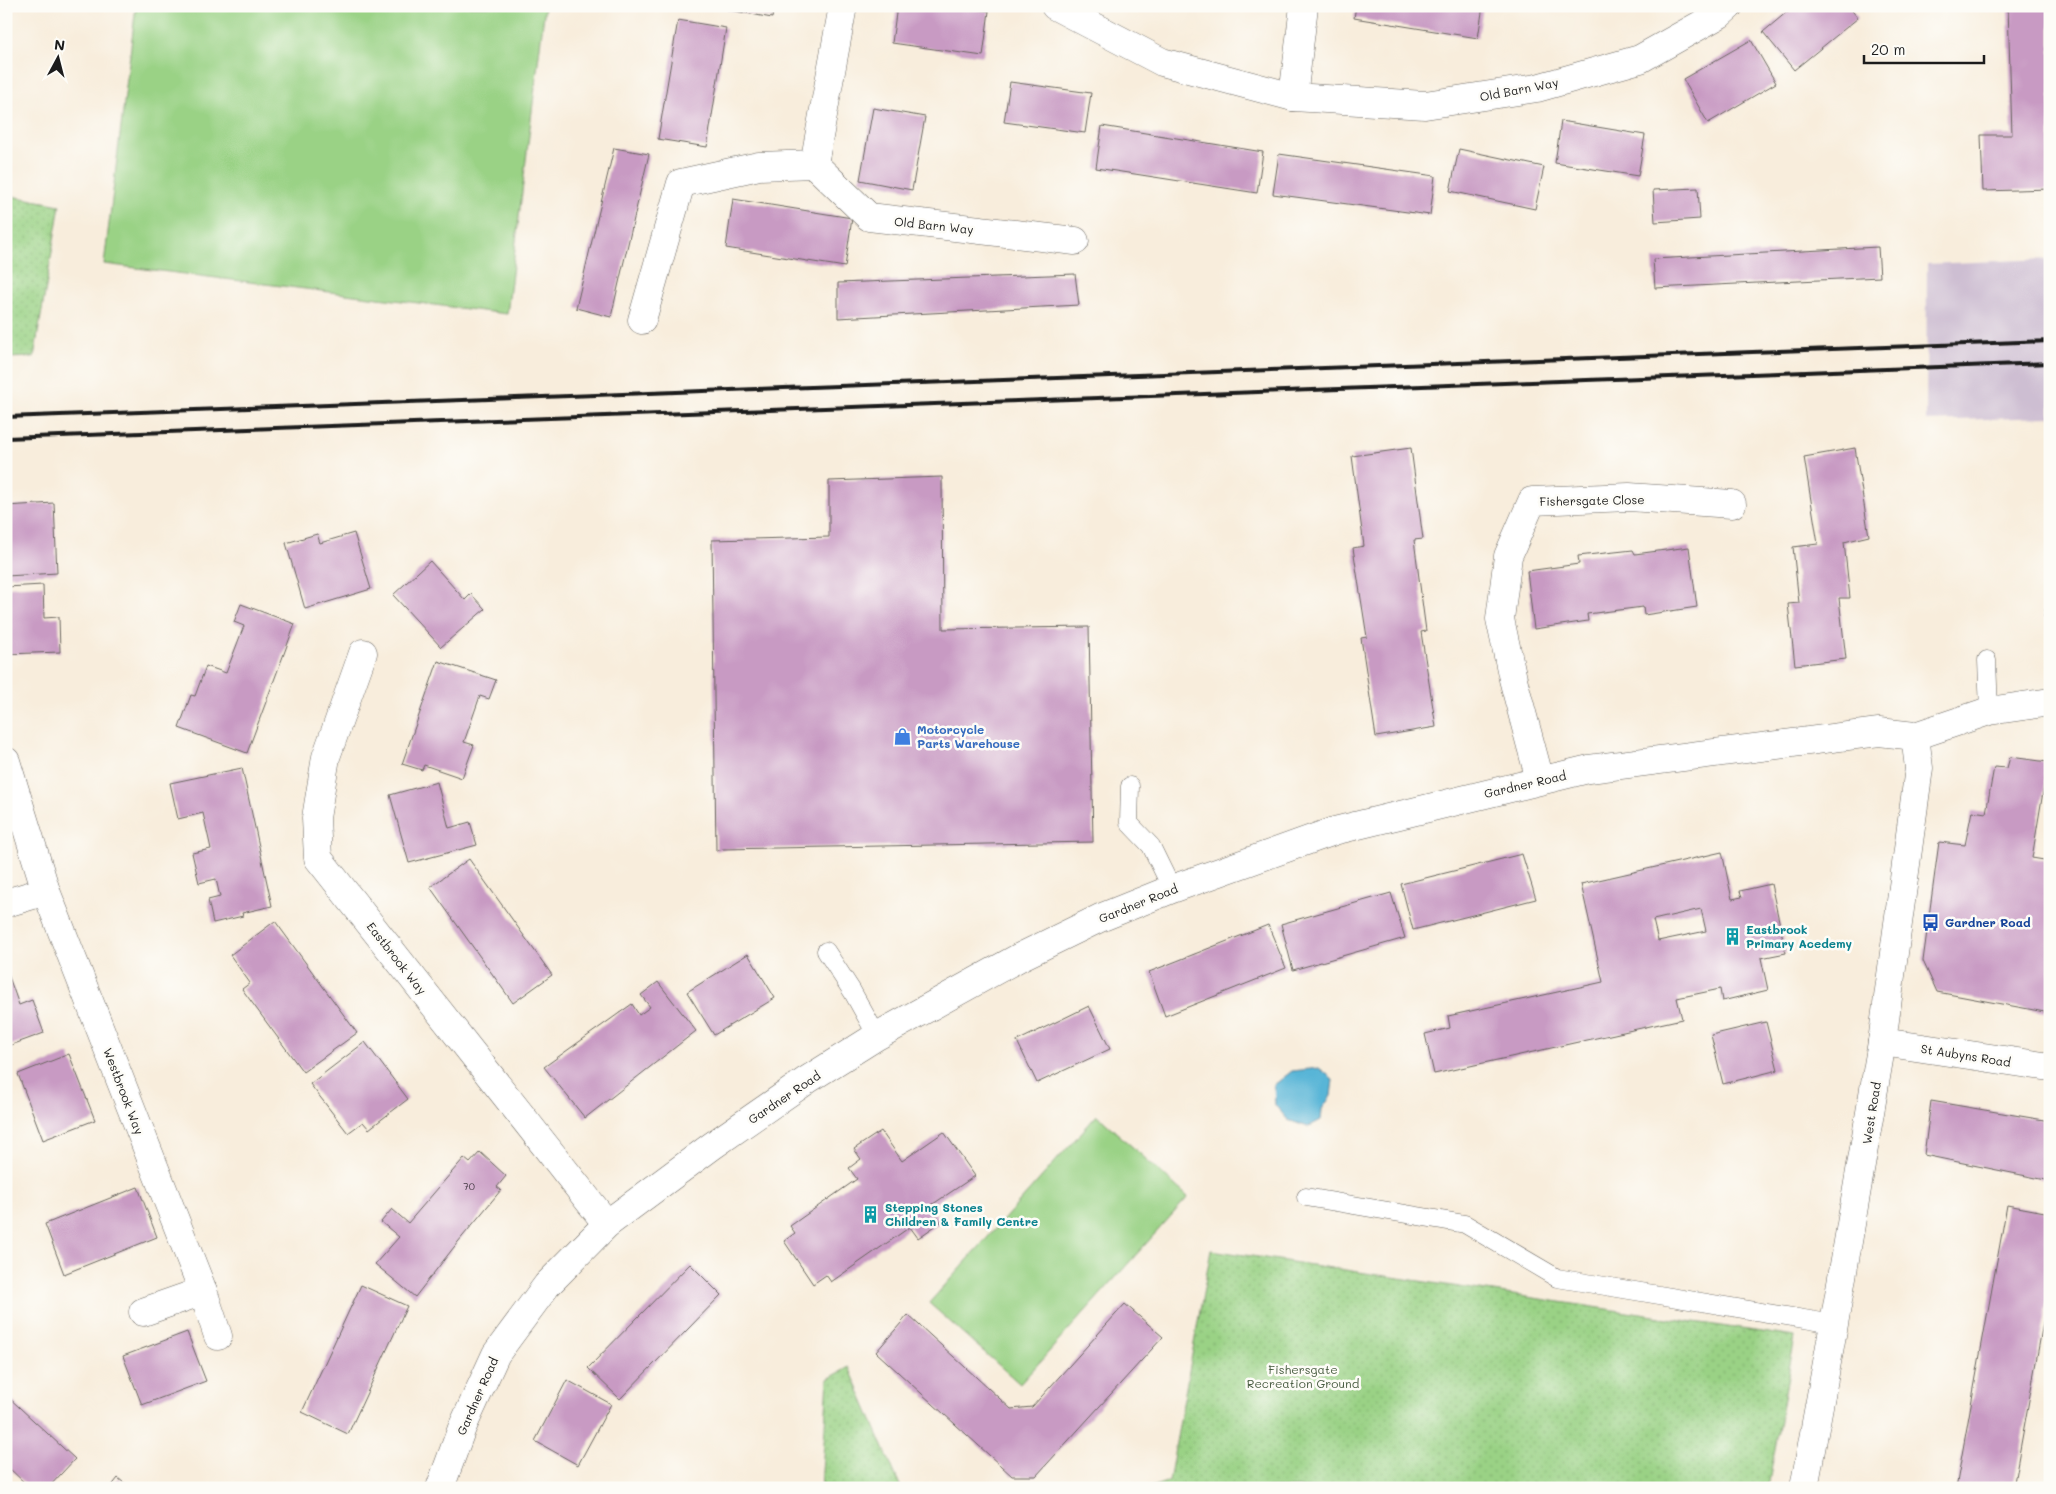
<svg xmlns="http://www.w3.org/2000/svg" width="2056" height="1494" viewBox="0 0 2056 1494" font-family="Mali,sans-serif">
<defs>
<pattern id="park-dots" width="8" height="8" patternUnits="userSpaceOnUse" patternTransform="scale(1.25)"><rect width="8" height="8" fill="#9ad285"/><path d="M2 2h.1M6 6h.1" fill="none" stroke="#84b472" stroke-width="1.8" stroke-linecap="round"/></pattern>
</defs>
<rect width="100%" height="100%" fill="#fdfcf7"/>
<filter id="ink" filterUnits="userSpaceOnUse"><feTurbulence type="fractalNoise" baseFrequency=".02" numOctaves="2"/><feDisplacementMap in="SourceGraphic" scale="10" xChannelSelector="R" yChannelSelector="G"/><feConvolveMatrix kernelMatrix="1 2 1 2 8 2 1 2 1" color-interpolation-filters="sRGB"/></filter>
<filter id="wash" filterUnits="userSpaceOnUse"><feTurbulence type="fractalNoise" baseFrequency=".0096" numOctaves="4" result="noise"/><feDisplacementMap in="SourceGraphic" scale="20" xChannelSelector="R" yChannelSelector="G"/><feGaussianBlur stdDeviation="1.12" result="paint"/><feColorMatrix in="noise" values="0 0 0 0 0 0 0 0 0 0 0 0 0 0 0 0 0 1.4 0 .05"/><feComposite in="paint" operator="in"/></filter>
<g filter="url(#wash)">
<rect width="100%" height="100%" fill="#f8eddc"/>
<path fill="#cdbed2" d="M 2050,259 L 2050,417 L 1926,421 L 1927,264 Z"/>
<g fill="url(#park-dots)" stroke="#5b7750">
<path d="M 6,195 L 60,205 L 34,357 L 6,358 Z"/>
<path d="M 1211,1250 L 1795,1337 L 1768,1488 L 1149,1488 L 1169,1481 Z"/>
<path d="M 849,1367 L 901,1488 L 821,1488 L 828,1379 Z"/>
</g>
<g fill="#9ad285" stroke="#5b7750">
<path d="M 136,6 L 545,6 L 507,314 L 104,264 Z"/>
<path d="M 1097,1115 L 1188,1197 L 1020,1384 L 929,1303 Z"/>
</g>
<path fill="#59b5d7" stroke="#3a687a" d="M 1319,1068 L 1333,1079 L 1331,1096 L 1322,1109 L 1321,1120 L 1308,1127 L 1288,1120 L 1275,1105 L 1274,1085 L 1292,1071 Z"/>
<g id="blocks">
<g fill="#c89ac3" fill-rule="evenodd">
<path d="M 725,6 L 774,6 L 772,18 L 724,9 Z"/>
<path d="M 897,6 L 955,6 L 989,11 L 983,56 L 892,43 Z"/>
<path d="M 1356,6 L 1483,6 L 1478,38 L 1354,18 Z"/>
<path d="M 1794,6 L 1848,6 L 1858,18 L 1794,70 L 1763,32 Z"/>
<path d="M 2008,6 L 2050,6 L 2050,189 L 1983,191 L 1981,135 L 2012,135 Z"/>
<path d="M 678,20 L 726,28 L 707,147 L 658,139 Z"/>
<path d="M 1751,40 L 1776,83 L 1708,123 L 1683,79 Z"/>
<path d="M 1010,82 L 1091,93 L 1085,133 L 1004,122 Z"/>
<path d="M 873,108 L 925,117 L 912,190 L 860,180 Z"/>
<path d="M 1561,121 L 1645,135 L 1638,176 L 1555,163 Z"/>
<path d="M 1102,126 L 1263,152 L 1257,193 L 1096,168 Z"/>
<path d="M 614,148 L 649,154 L 611,317 L 576,308 Z"/>
<path d="M 1459,149 L 1544,167 L 1535,209 L 1450,191 Z"/>
<path d="M 1279,154 L 1435,176 L 1430,215 L 1273,194 Z"/>
<path d="M 1698,188 L 1700,219 L 1655,222 L 1653,190 Z"/>
<path d="M 733,199 L 852,218 L 845,267 L 726,248 Z"/>
<path d="M 1878,247 L 1880,277 L 1655,288 L 1653,259 Z"/>
<path d="M 1075,274 L 1079,305 L 838,318 L 838,283 Z"/>
<path d="M 1411,448 L 1423,539 L 1414,540 L 1426,631 L 1421,632 L 1436,727 L 1376,737 L 1361,638 L 1367,637 L 1353,548 L 1364,546 L 1352,456 Z"/>
<path d="M 1855,448 L 1869,536 L 1844,542 L 1850,598 L 1839,598 L 1846,659 L 1795,665 L 1788,604 L 1799,603 L 1793,547 L 1818,544 L 1804,457 Z"/>
<path d="M 942,477 L 943,629 L 1089,627 L 1093,842 L 723,849 L 716,851 L 712,540 L 829,537 L 829,481 Z"/>
<path d="M 54,503 L 57,573 L 6,576 L 6,506 Z"/>
<path d="M 354,533 L 371,589 L 305,609 L 286,543 L 317,534 L 320,543 Z"/>
<path d="M 1689,547 L 1697,607 L 1644,615 L 1643,607 L 1587,614 L 1588,621 L 1534,629 L 1527,571 L 1579,564 L 1578,556 L 1633,550 L 1635,554 Z"/>
<path d="M 430,561 L 465,600 L 471,594 L 485,609 L 441,647 L 393,595 Z"/>
<path d="M 43,585 L 44,618 L 59,617 L 60,652 L 7,654 L 6,587 Z"/>
<path d="M 2049,588 L 2050,588 L 2050,618 L 2044,617 Z"/>
<path d="M 241,604 L 295,624 L 247,753 L 179,728 L 191,695 L 195,696 L 206,666 L 226,673 L 244,626 L 234,622 Z"/>
<path d="M 438,661 L 496,680 L 489,699 L 480,696 L 464,742 L 474,745 L 462,778 L 424,765 L 422,770 L 402,764 Z"/>
<path d="M 2010,757 L 2048,762 L 2032,858 L 2050,861 L 2050,1013 L 1937,992 L 1923,961 L 1939,842 L 1965,845 L 1972,811 L 1986,813 L 1994,767 L 2007,768 Z"/>
<path d="M 242,768 L 272,906 L 242,913 L 243,916 L 213,923 L 208,900 L 220,897 L 216,879 L 199,883 L 192,853 L 211,849 L 203,813 L 178,819 L 170,783 Z"/>
<path d="M 437,782 L 449,828 L 470,822 L 477,845 L 409,863 L 390,795 Z"/>
<path d="M 1722,852 L 1732,899 L 1742,897 L 1740,891 L 1771,884 L 1786,953 L 1761,958 L 1768,990 L 1722,1001 L 1720,989 L 1677,998 L 1682,1019 L 1434,1074 L 1425,1034 L 1450,1028 L 1448,1016 L 1603,982 L 1581,884 ZM 1701,909 L 1706,931 L 1658,941 L 1653,920 Z"/>
<path d="M 1522,854 L 1536,899 L 1413,930 L 1401,884 Z"/>
<path d="M 469,859 L 552,975 L 513,1003 L 430,887 Z"/>
<path d="M 1391,893 L 1405,938 L 1293,970 L 1281,924 Z"/>
<path d="M 275,921 L 357,1033 L 303,1072 L 242,989 L 250,983 L 230,955 Z"/>
<path d="M 1268,925 L 1286,968 L 1165,1016 L 1149,972 Z"/>
<path d="M 748,954 L 775,998 L 714,1035 L 687,992 Z"/>
<path d="M 8,974 L 19,1005 L 32,1000 L 44,1033 L 6,1047 L 6,975 Z"/>
<path d="M 658,982 L 696,1031 L 585,1118 L 544,1067 L 632,1004 L 639,1015 L 650,1007 L 641,995 Z"/>
<path d="M 1089,1006 L 1110,1049 L 1037,1083 L 1017,1041 Z"/>
<path d="M 1766,1022 L 1778,1070 L 1723,1084 L 1711,1035 Z"/>
<path d="M 365,1042 L 408,1099 L 369,1129 L 363,1122 L 348,1133 L 310,1084 Z"/>
<path d="M 69,1054 L 95,1120 L 43,1140 L 18,1074 Z"/>
<path d="M 1931,1101 L 2050,1121 L 2050,1160 L 2046,1180 L 1924,1155 Z"/>
<path d="M 881,1131 L 902,1161 L 944,1132 L 975,1176 L 930,1206 L 941,1222 L 918,1238 L 910,1227 L 831,1282 L 826,1275 L 813,1284 L 784,1241 L 795,1233 L 790,1226 L 857,1179 L 849,1168 L 861,1159 L 854,1149 Z"/>
<path d="M 480,1152 L 506,1176 L 497,1187 L 501,1190 L 458,1242 L 415,1297 L 375,1264 L 399,1237 L 381,1222 L 392,1209 L 408,1223 L 464,1158 L 470,1163 Z"/>
<path d="M 138,1187 L 157,1237 L 64,1274 L 45,1224 Z"/>
<path d="M 2007,1205 L 2050,1213 L 2050,1285 L 2013,1488 L 1956,1488 Z"/>
<path d="M 690,1264 L 721,1295 L 620,1399 L 588,1368 Z"/>
<path d="M 361,1285 L 407,1306 L 348,1434 L 302,1412 Z"/>
<path d="M 1125,1304 L 1163,1337 L 1036,1476 L 1012,1476 L 876,1352 L 908,1315 L 1011,1409 L 1032,1407 Z"/>
<path d="M 187,1332 L 206,1381 L 142,1405 L 123,1356 Z"/>
<path d="M 567,1380 L 611,1404 L 578,1465 L 535,1441 Z"/>
<path d="M 6,1395 L 75,1459 L 48,1488 L 30,1488 L 6,1465 Z"/>
<path d="M 118,1478 L 130,1488 L 110,1488 Z"/>
</g>
</g>
</g>
<g filter="url(#ink)">
<use href="#blocks" fill-opacity="0" stroke="#69655f" stroke-width="1"/>
<g fill="none" stroke-linecap="round" stroke-linejoin="round">
<defs>
<g id="lane">
<path d="M 1987,660 L 1989,711"/>
<path d="M 1130,786 L 1129,823 L 1151,846 L 1172,889"/>
<path d="M 826,951 L 852,991 L 877,1036"/>
<path d="M 1306,1197 L 1465,1224 L 1557,1278 L 1834,1324"/>
</g>
<g id="street">
<path d="M 1055,6 L 1162,62 L 1293,97 L 1425,105 L 1537,88 L 1640,59 L 1720,14 L 1729,6"/>
<path d="M 1293,97 L 1304,6"/>
<path d="M 814,164 L 843,6"/>
<path d="M 642,320 L 681,183 L 759,166 L 814,164 L 869,217 L 1075,241"/>
<path d="M 363,653 L 326,757 L 316,818 L 318,858 L 607,1224"/>
<path d="M 6,761 L 46,891 L 203,1291 L 218,1336"/>
<path d="M 1540,780 L 1513,679 L 1500,619 L 1508,556 L 1532,501 L 1629,497 L 1732,504"/>
<path d="M 6,903 L 46,891"/>
<path d="M 1882,1042 L 2050,1067"/>
<path d="M 143,1312 L 203,1291"/>
<path d="M 1804,1488 L 1834,1324 L 1882,1042 L 1919,768 L 1915,736"/>
</g>
<path id="secondary" d="M 440,1488 L 462,1428 L 496,1354 L 547,1285 L 607,1224 L 712,1146 L 807,1080 L 877,1036 L 1020,957 L 1100,918 L 1172,889 L 1334,831 L 1589,769 L 1879,732 L 1915,736 L 1989,711 L 2050,702"/>
</defs>
<use href="#lane" stroke="#69655f" stroke-width="19"/>
<use href="#street" stroke="#69655f" stroke-width="29"/>
<use href="#secondary" stroke="#69655f" stroke-width="29"/>
<use href="#lane" stroke="#fff" stroke-width="18"/>
<use href="#street" stroke="#fff" stroke-width="28"/>
<use href="#secondary" stroke="#fff" stroke-width="28"/>
<g stroke="#1c1c1c" stroke-width="4">
<path d="M 6,417 L 2050,341"/>
<path d="M 6,438 L 2050,363"/>
</g>
</g>
</g>
<defs>
<symbol id="shop-bare" viewBox="-9 -9 18 18"><path d="M-5-2.5h2.3a2.7 3.5 0 0 1 5.4 0H5L5.5 6h-11ZM-1.5-2.5h3a1.5 2.3 0 0 0-3 0Z" fill="#3f7fe0" stroke="#fdfcf7" stroke-width="2.5" paint-order="stroke"/></symbol>
<symbol id="bus-bare" viewBox="-9 -9 18 18"><path d="M-5-6H5V4H4V6H2V4H-2V6H-4V4H-5ZM-3.5-4V0h7V-4ZM-3.5 1.2v1.5H-2V1.2ZM2 1.2v1.5H3.5V1.2Z" fill="#1a4fb4" stroke="#fdfcf7" stroke-width="2.5" paint-order="stroke"/></symbol>
<symbol id="building-bare" viewBox="-9 -9 18 18"><path d="M-4-6H4V6H1V3H-1V6H-4ZM-2.5-4.3h1.7v1.8h-1.7ZM.8-4.3h1.7v1.8H.8ZM-2.5-1h1.7V.8h-1.7ZM.8-1h1.7V.8H.8Z" fill="#0f9aa8" stroke="#fdfcf7" stroke-width="2.5" paint-order="stroke"/></symbol>
</defs>
<g fill-rule="evenodd">
<use href="#shop-bare" x="890" y="724" width="25" height="25"/>
<use href="#bus-bare" x="1918" y="910" width="25" height="25"/>
<use href="#building-bare" x="1720" y="924" width="25" height="25"/>
<use href="#building-bare" x="858" y="1202" width="25" height="25"/>
</g>
<g text-anchor="middle" dominant-baseline="central" stroke-width="5" stroke-linejoin="round" paint-order="stroke">
<g font-size="10" fill="#473c46">
<text x="469" y="1186">70</text>
</g>
<g font-size="12" fill="#1c1c1c" stroke="#fdfcf7">
<text transform="translate(1519 89) rotate(-11)">Old Barn Way</text>
<text transform="translate(934 225) rotate(6)">Old Barn Way</text>
<text transform="translate(1592 500) rotate(-1)">Fishersgate Close</text>
<text transform="translate(1525 784) rotate(-13)">Gardner Road</text>
<text transform="translate(1138 903) rotate(-22)">Gardner Road</text>
<text transform="translate(397 958) rotate(52)">Eastbrook Way</text>
<text transform="translate(1966 1055) rotate(9)">St Aubyns Road</text>
<text transform="translate(124 1091) rotate(69)">Westbrook Way</text>
<text transform="translate(784 1097) rotate(-34)">Gardner Road</text>
<text transform="translate(1871 1113) rotate(-81)">West Road</text>
<text transform="translate(477 1396) rotate(-66)">Gardner Road</text>
</g>
<g font-size="12" font-weight="bold" fill="#366cbe" stroke="#fdfcf7" text-anchor="start">
<text x="917" y="729">Motorcycle<tspan x="917" dy="14">Parts Warehouse</tspan></text>
</g>
<g font-size="12" font-weight="bold" fill="#164399" stroke="#fdfcf7" text-anchor="start">
<text x="1945" y="922">Gardner Road</text>
</g>
<g font-size="12" font-weight="bold" fill="#0d838f" stroke="#fdfcf7" text-anchor="start">
<text x="1746" y="929">Eastbrook<tspan x="1746" dy="14">Primary Acedemy</tspan></text>
<text x="885" y="1207">Stepping Stones<tspan x="885" dy="14">Children &amp; Family Centre</tspan></text>
</g>
<g font-size="12" fill="#485c41" stroke="#fdfcf7">
<text x="1303" y="1369">Fishersgate<tspan x="1303" dy="14">Recreation Ground</tspan></text>
</g>
</g>
<rect width="2056" height="1494" fill="none" stroke="#fdfcf7" stroke-width="25"/>
<g transform="translate(58 58) rotate(7)" stroke="#fdfcf7" stroke-width="4" paint-order="stroke">
<path d="M0-4L9 19L0 12L-9 19Z" fill="#1c1c1c"/>
<text y="-8" font-size="14" font-weight="bold" text-anchor="middle" fill="#1c1c1c">N</text>
</g>
<path d="M1864 55v8h120v-8" fill="none" stroke="#1c1c1c" stroke-width="2.5"/>
<text x="1871" y="55" font-size="15" fill="#1c1c1c" stroke="#fdfcf7" stroke-width="4" paint-order="stroke">20 m</text>
</svg>
